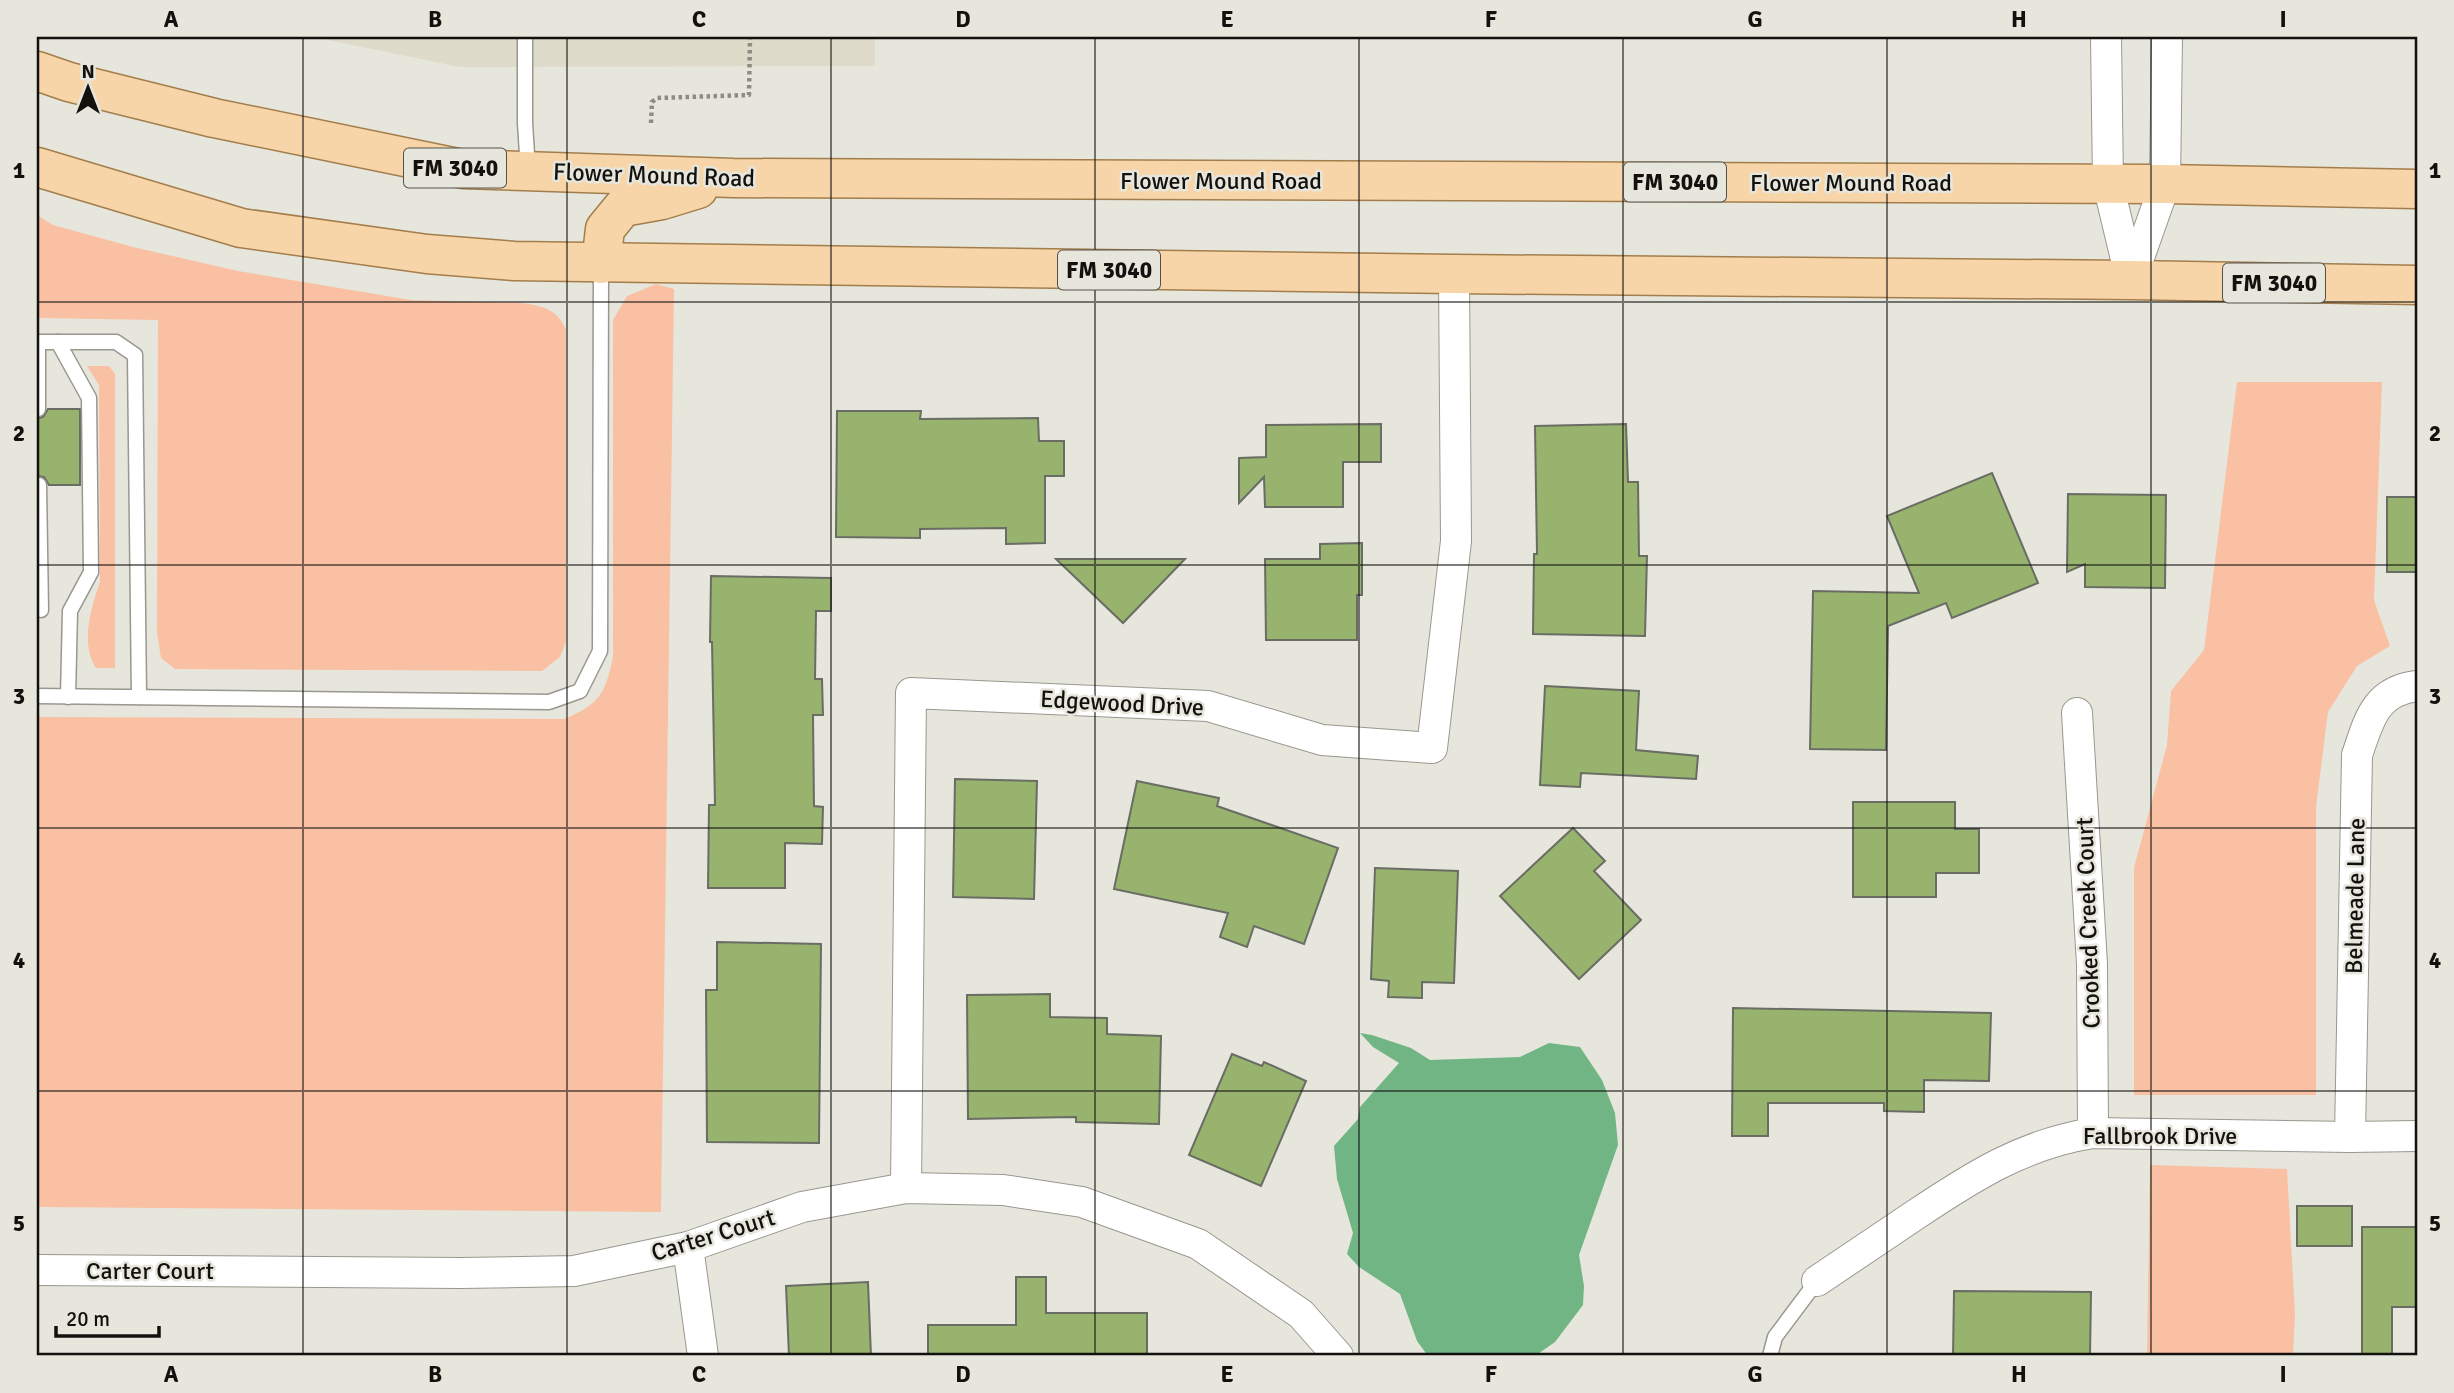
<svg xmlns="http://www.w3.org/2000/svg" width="2454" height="1393" viewBox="0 0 2454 1393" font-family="Signika,sans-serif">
<rect width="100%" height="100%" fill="#e7e6dc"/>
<path fill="#dedbca" d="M 313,37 L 875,37 L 875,66 L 460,67 Z"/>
<g fill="#f9c0a3">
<path d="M 37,215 L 53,225 L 133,247 L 238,271 L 411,300 L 520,303 C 541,305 558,309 566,330 L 566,642 L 560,657 L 542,671 L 175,669 L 161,658 L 157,632 L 158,320 L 37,318 Z"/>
<path d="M 656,284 L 674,289 L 661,1212 L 37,1207 L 37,717 L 564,719 C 600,704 605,694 613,657 L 613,320 L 627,296 Z"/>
<path d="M 87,366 L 109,366 L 115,374 L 115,668 L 96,668 C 80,644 91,607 100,582 L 99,385 Z"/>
<path d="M 2237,382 L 2382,382 L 2374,600 L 2390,646 L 2357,666 L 2328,712 L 2316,807 L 2316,1095 L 2134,1095 L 2134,868 L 2167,745 L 2171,691 L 2204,650 Z"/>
<path d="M 2150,1165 L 2287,1169 L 2295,1313 L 2293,1356 L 2147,1356 Z"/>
</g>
<path fill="#72b585" d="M 1360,1033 L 1372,1035 L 1411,1048 L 1430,1060 L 1520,1057 L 1549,1043 L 1580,1047 L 1602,1080 L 1615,1113 L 1618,1145 L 1579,1255 L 1584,1286 L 1583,1305 L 1555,1342 L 1535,1356 L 1428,1356 L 1417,1341 L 1400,1294 L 1359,1267 L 1347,1254 L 1353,1233 L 1337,1179 L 1334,1146 L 1358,1119 L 1360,1107 L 1399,1063 L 1373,1047 Z"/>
<g fill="#98b36d" stroke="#696d64" stroke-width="2">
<path d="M 48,409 L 80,409 L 80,485 L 49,485 L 44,477 L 37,476 L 37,418 L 43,417 Z"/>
<path d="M 837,411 L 921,411 L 920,419 L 1038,418 L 1039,441 L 1064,441 L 1064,476 L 1045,476 L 1045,543 L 1006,544 L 1006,528 L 920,529 L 920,538 L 836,537 Z"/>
<path d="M 1381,424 L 1381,462 L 1343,462 L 1343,507 L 1265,507 L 1264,477 L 1239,503 L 1239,458 L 1266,457 L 1266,425 Z"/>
<path d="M 1626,424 L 1628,482 L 1638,482 L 1639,556 L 1647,556 L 1645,636 L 1533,634 L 1534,554 L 1537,554 L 1535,426 Z"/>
<path d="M 1992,473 L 2038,583 L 1952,618 L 1946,603 L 1888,626 L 1886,750 L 1810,749 L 1813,591 L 1919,593 L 1887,516 Z"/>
<path d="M 2068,494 L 2166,495 L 2165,588 L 2085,587 L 2085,564 L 2067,572 Z"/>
<rect x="2387" y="497" width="30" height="75"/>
<path d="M 1362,543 L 1362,595 L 1357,595 L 1357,640 L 1266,640 L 1265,559 L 1320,559 L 1320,544 Z"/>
<path d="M 1056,559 L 1185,559 L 1123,623 Z"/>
<path d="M 711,576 L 831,578 L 831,611 L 816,611 L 815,679 L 822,679 L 823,715 L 813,715 L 814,806 L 823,807 L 822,844 L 785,843 L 785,888 L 708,888 L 709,805 L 715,805 L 712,642 L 710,642 Z"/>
<path d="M 1545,686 L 1639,691 L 1636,750 L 1698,756 L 1696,779 L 1581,773 L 1580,787 L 1540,785 Z"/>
<path d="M 955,779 L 1037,781 L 1034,899 L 953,897 Z"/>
<path d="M 1137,781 L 1219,798 L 1217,806 L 1338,848 L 1304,944 L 1254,926 L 1247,947 L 1220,937 L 1228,913 L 1114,889 Z"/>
<path d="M 1853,802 L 1955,802 L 1955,829 L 1979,829 L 1979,873 L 1936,873 L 1936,897 L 1853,897 Z"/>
<path d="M 1573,828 L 1605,861 L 1594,871 L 1641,920 L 1579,979 L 1500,896 Z"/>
<path d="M 1375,868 L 1458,871 L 1454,983 L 1422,982 L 1422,998 L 1388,997 L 1389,981 L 1371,979 Z"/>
<path d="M 717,942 L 821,944 L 819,1143 L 707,1142 L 706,990 L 717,990 Z"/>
<path d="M 1050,994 L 1050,1017 L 1107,1018 L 1107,1034 L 1161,1036 L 1159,1124 L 1076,1122 L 1076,1117 L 968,1119 L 967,995 Z"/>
<path d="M 1733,1008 L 1991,1013 L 1989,1081 L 1924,1080 L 1924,1112 L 1884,1111 L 1884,1103 L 1768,1103 L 1768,1136 L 1732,1136 Z"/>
<path d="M 1232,1054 L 1262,1066 L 1264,1062 L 1306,1081 L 1261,1186 L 1189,1155 Z"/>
<rect x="2297" y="1206" width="55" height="40"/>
<path d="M 2362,1227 L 2417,1227 L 2417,1307 L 2392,1307 L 2392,1356 L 2362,1356 Z"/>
<path d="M 1016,1277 L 1046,1277 L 1046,1313 L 1147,1313 L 1147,1356 L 928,1356 L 928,1325 L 1016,1325 Z"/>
<path d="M 868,1282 L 871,1356 L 789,1356 L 786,1286 Z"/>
<path d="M 1954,1291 L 2091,1292 L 2090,1356 L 1953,1356 Z"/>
</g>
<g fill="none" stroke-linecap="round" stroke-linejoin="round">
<defs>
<g id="service">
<path d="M 525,37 L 525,123 L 528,170"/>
<path d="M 37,342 L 116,342 L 135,355 L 139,697"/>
<path d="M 38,342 L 38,409"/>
<path d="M 58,342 L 89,398 L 91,572 L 70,611 L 68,697"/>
<path d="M 39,485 L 41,610"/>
<path d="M 37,696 L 549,702 L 580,691 L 600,651 L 601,266"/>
<path d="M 1770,1356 L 1775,1337 L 1817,1281"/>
</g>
<g id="minor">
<path d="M 2106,37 L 2108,184 L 2131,280"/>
<path d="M 2131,280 L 2165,184 L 2167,37"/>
<path d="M 2077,713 L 2092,964 L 2093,1133"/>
<path d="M 2350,1137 L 2357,755 C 2369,720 2375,691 2417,686"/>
<path d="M 906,1188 L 911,693 L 1208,706 L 1322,740 L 1432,748 L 1456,541 L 1454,274"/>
<path d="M 688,1247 L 703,1356"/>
<path d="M 37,1270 L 461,1273 L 574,1271 L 688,1247 L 802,1207 L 906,1188 L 1003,1190 L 1082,1202 L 1198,1244 L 1301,1314 L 1338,1356"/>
<path d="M 1817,1281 C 1850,1259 1882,1237 1915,1215 C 1972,1177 2023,1144 2093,1133 L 2350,1137 L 2417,1136"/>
</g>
<g id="primary">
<path d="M 37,71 L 69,82 L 214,118 L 463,169 L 733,178 L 2165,184 L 2417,189"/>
<path d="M 37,167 L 241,228 L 427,254 L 514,261 L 1454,274 L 2131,280 L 2417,285"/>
<path d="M 601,264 L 605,229 L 623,207 L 662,200 L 698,189"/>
</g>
</defs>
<use href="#service" stroke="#99978e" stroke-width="17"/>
<use href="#minor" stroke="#99978e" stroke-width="32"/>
<use href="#primary" stroke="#a37e4c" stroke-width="41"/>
<path stroke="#8d8c84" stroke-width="4.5" stroke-dasharray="3.5 3.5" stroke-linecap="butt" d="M 651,123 L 652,102 L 657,98 L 749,95 L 750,37"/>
<use href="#service" stroke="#fff" stroke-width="14"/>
<use href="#minor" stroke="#fff" stroke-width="30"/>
<use href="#primary" stroke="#f7d5a8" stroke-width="38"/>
</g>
<path fill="none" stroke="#12110e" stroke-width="2" stroke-opacity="0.55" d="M 303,37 L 303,1356M 567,37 L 567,1356M 831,37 L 831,1356M 1095,37 L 1095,1356M 1359,37 L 1359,1356M 1623,37 L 1623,1356M 1887,37 L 1887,1356M 2151,37 L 2151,1356M 37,302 L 2417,302M 37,565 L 2417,565M 37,828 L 2417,828M 37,1091 L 2417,1091"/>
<g text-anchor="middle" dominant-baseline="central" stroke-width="5" stroke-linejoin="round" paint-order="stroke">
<g fill="#e7e6dc" stroke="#52514c" stroke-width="2">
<rect x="404" y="148.5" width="102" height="39" rx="5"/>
<rect x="1624" y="162.5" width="102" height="39" rx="5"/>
<rect x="1058" y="250.5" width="102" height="39" rx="5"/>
<rect x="2223" y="263.5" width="102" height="39" rx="5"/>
</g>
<g font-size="23" font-weight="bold" fill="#12110e">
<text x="455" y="168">FM 3040</text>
<text x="1675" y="182">FM 3040</text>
<text x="1109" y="270">FM 3040</text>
<text x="2274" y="283">FM 3040</text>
</g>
<g font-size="24" fill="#12110e" stroke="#e7e6dc">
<text transform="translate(654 175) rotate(2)">Flower Mound Road</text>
<text x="1221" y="181">Flower Mound Road</text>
<text x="1851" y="183">Flower Mound Road</text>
<text transform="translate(1122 703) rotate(3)">Edgewood Drive</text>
<text transform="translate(2355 896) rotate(-89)">Belmeade Lane</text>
<text transform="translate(2088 923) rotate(-92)">Crooked Creek Court</text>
<text x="2160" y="1136">Fallbrook Drive</text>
<text transform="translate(713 1235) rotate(-17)">Carter Court</text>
<text x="150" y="1271">Carter Court</text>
</g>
</g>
<rect width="2454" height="1393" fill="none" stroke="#e7e6dc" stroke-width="77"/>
<g transform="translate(88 88)" stroke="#e7e6dc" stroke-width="5" paint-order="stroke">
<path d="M0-5L12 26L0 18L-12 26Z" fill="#12110e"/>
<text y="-10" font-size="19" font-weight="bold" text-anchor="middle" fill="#12110e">N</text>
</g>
<path d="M56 1326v10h103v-10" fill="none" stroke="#12110e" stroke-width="3.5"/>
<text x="66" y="1326" font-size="21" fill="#12110e" stroke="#e7e6dc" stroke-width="5" paint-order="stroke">20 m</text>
<rect x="38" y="38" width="2378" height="1316" fill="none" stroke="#12110e" stroke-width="2.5"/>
<g font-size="23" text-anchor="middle" font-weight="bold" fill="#12110e">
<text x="171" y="27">A</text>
<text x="435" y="27">B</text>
<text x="699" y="27">C</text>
<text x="963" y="27">D</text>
<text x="1227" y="27">E</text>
<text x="1491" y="27">F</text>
<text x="1755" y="27">G</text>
<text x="2019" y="27">H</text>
<text x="2283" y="27">I</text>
<text x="19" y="178">1</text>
<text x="2435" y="178">1</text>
<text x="19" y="441">2</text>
<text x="2435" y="441">2</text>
<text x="19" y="704">3</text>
<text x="2435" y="704">3</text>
<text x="19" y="968">4</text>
<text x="2435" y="968">4</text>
<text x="19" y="1231">5</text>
<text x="2435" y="1231">5</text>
<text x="171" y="1382">A</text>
<text x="435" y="1382">B</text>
<text x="699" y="1382">C</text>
<text x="963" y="1382">D</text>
<text x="1227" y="1382">E</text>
<text x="1491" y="1382">F</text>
<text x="1755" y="1382">G</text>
<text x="2019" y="1382">H</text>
<text x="2283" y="1382">I</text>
</g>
</svg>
